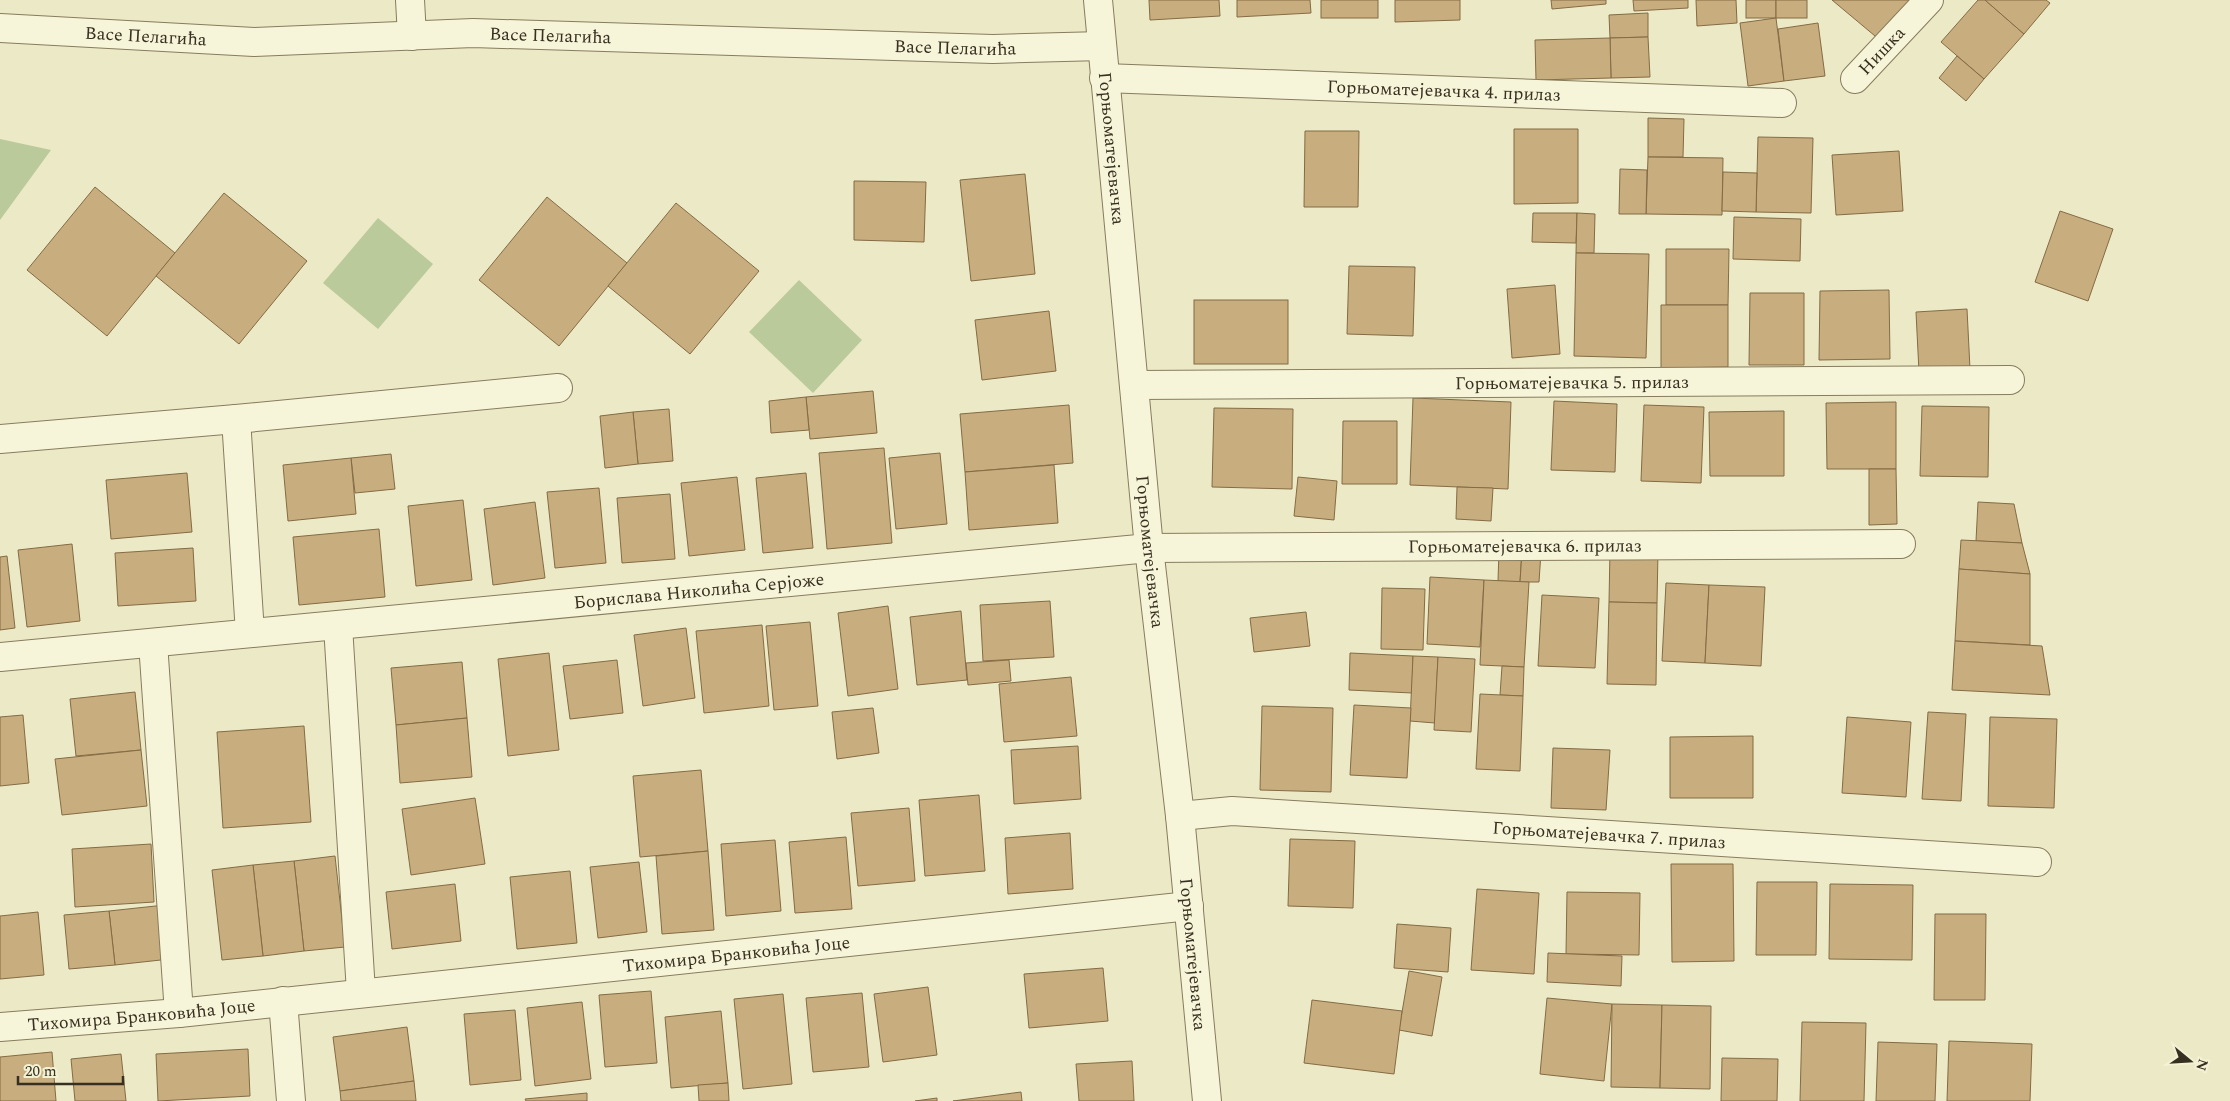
<svg xmlns="http://www.w3.org/2000/svg" width="2230" height="1101" viewBox="0 0 2230 1101" font-family="Spectral,serif">
<rect width="100%" height="100%" fill="#ece9c6"/>
<g fill="#baca9a">
<path d="M 0,139 L 51,150 L 0,220 Z"/>
<path d="M 378,218 L 433,264 L 378,329 L 323,283 Z"/>
<path d="M 799,280 L 862,340 L 813,393 L 749,332 Z"/>
</g>
<g fill="#c8ad7e" stroke="#846b44">
<path d="M 1149,0 L 1219,0 L 1220,16 L 1150,20 Z"/>
<path d="M 1237,0 L 1310,0 L 1311,13 L 1237,17 Z"/>
<rect x="1321" y="0" width="57" height="18"/>
<path d="M 1395,0 L 1460,0 L 1460,20 L 1395,22 Z"/>
<path d="M 1551,0 L 1606,0 L 1606,4 L 1552,9 Z"/>
<path d="M 1633,0 L 1688,0 L 1688,8 L 1634,11 Z"/>
<path d="M 1696,0 L 1736,0 L 1737,23 L 1697,26 Z"/>
<rect x="1746" y="0" width="30" height="18"/>
<rect x="1776" y="0" width="31" height="18"/>
<path d="M 1832,0 L 1914,0 L 1881,41 Z"/>
<path d="M 1978,0 L 1985,0 L 2024,34 L 1984,79 L 1941,42 Z"/>
<path d="M 1985,0 L 2046,0 L 2050,3 L 2024,34 Z"/>
<path d="M 1648,13 L 1648,37 L 1610,38 L 1609,15 Z"/>
<path d="M 1776,18 L 1784,81 L 1748,86 L 1740,23 Z"/>
<path d="M 1818,23 L 1825,76 L 1784,81 L 1778,29 Z"/>
<path d="M 1648,37 L 1650,77 L 1611,78 L 1610,38 Z"/>
<path d="M 1610,38 L 1611,78 L 1536,80 L 1535,40 Z"/>
<path d="M 1957,56 L 1984,79 L 1966,101 L 1939,78 Z"/>
<path d="M 1648,118 L 1684,119 L 1683,157 L 1648,157 Z"/>
<path d="M 1514,129 L 1578,129 L 1578,203 L 1514,204 Z"/>
<path d="M 1305,131 L 1359,131 L 1358,207 L 1304,207 Z"/>
<path d="M 1758,137 L 1813,138 L 1811,213 L 1756,212 Z"/>
<path d="M 1899,151 L 1903,211 L 1836,215 L 1832,155 Z"/>
<path d="M 1648,157 L 1723,158 L 1722,215 L 1646,214 Z"/>
<path d="M 1620,169 L 1647,170 L 1646,214 L 1619,214 Z"/>
<path d="M 1723,172 L 1757,173 L 1756,212 L 1722,211 Z"/>
<path d="M 1025,174 L 1035,274 L 971,281 L 960,180 Z"/>
<path d="M 854,181 L 926,182 L 924,242 L 854,240 Z"/>
<path d="M 95,187 L 175,253 L 107,336 L 27,270 Z"/>
<path d="M 224,193 L 307,261 L 239,344 L 156,276 Z"/>
<path d="M 547,197 L 627,263 L 559,346 L 479,280 Z"/>
<path d="M 676,203 L 759,271 L 690,354 L 608,286 Z"/>
<path d="M 2060,211 L 2113,229 L 2088,301 L 2035,282 Z"/>
<path d="M 1533,213 L 1577,213 L 1576,243 L 1532,242 Z"/>
<path d="M 1577,213 L 1595,214 L 1594,253 L 1576,253 Z"/>
<path d="M 1734,217 L 1801,219 L 1800,261 L 1733,259 Z"/>
<path d="M 1666,249 L 1729,249 L 1728,305 L 1666,305 Z"/>
<path d="M 1576,253 L 1649,254 L 1646,358 L 1574,356 Z"/>
<path d="M 1349,266 L 1415,267 L 1413,336 L 1347,334 Z"/>
<path d="M 1555,285 L 1560,354 L 1512,358 L 1507,289 Z"/>
<path d="M 1889,290 L 1890,359 L 1819,360 L 1820,291 Z"/>
<path d="M 1750,293 L 1804,293 L 1804,365 L 1749,365 Z"/>
<rect x="1194" y="300" width="94" height="64"/>
<path d="M 1661,305 L 1728,305 L 1728,367 L 1661,368 Z"/>
<path d="M 1967,309 L 1970,369 L 1919,372 L 1916,312 Z"/>
<path d="M 1049,311 L 1056,371 L 982,380 L 975,320 Z"/>
<path d="M 873,391 L 877,433 L 810,439 L 806,397 Z"/>
<path d="M 806,397 L 809,430 L 771,433 L 769,401 Z"/>
<path d="M 1413,398 L 1511,402 L 1508,489 L 1410,485 Z"/>
<path d="M 1554,401 L 1617,404 L 1615,472 L 1551,470 Z"/>
<path d="M 1896,402 L 1896,469 L 1827,469 L 1826,403 Z"/>
<path d="M 1069,405 L 1073,463 L 965,472 L 960,414 Z"/>
<path d="M 1644,405 L 1704,407 L 1701,483 L 1641,481 Z"/>
<path d="M 1922,406 L 1989,407 L 1988,477 L 1920,476 Z"/>
<path d="M 1214,408 L 1293,409 L 1292,489 L 1212,487 Z"/>
<path d="M 669,409 L 673,461 L 638,464 L 633,412 Z"/>
<path d="M 1784,411 L 1784,476 L 1710,476 L 1709,412 Z"/>
<path d="M 633,412 L 638,464 L 605,468 L 600,416 Z"/>
<path d="M 1343,421 L 1397,421 L 1397,484 L 1342,484 Z"/>
<path d="M 884,448 L 892,543 L 827,549 L 819,453 Z"/>
<path d="M 940,453 L 947,524 L 896,529 L 889,458 Z"/>
<path d="M 391,454 L 395,489 L 355,493 L 351,458 Z"/>
<path d="M 351,458 L 356,514 L 288,521 L 283,465 Z"/>
<path d="M 1054,465 L 1058,523 L 969,530 L 965,472 Z"/>
<path d="M 1869,469 L 1896,469 L 1897,524 L 1869,525 Z"/>
<path d="M 187,473 L 192,532 L 111,539 L 106,480 Z"/>
<path d="M 806,473 L 813,548 L 763,553 L 756,478 Z"/>
<path d="M 737,477 L 745,550 L 689,556 L 681,483 Z"/>
<path d="M 1298,477 L 1337,481 L 1334,520 L 1294,516 Z"/>
<path d="M 1457,487 L 1493,488 L 1491,521 L 1456,519 Z"/>
<path d="M 599,488 L 606,563 L 555,568 L 547,492 Z"/>
<path d="M 670,494 L 675,559 L 622,563 L 617,498 Z"/>
<path d="M 463,500 L 472,580 L 416,586 L 408,506 Z"/>
<path d="M 535,502 L 545,578 L 493,585 L 484,509 Z"/>
<path d="M 1978,502 L 2014,504 L 2022,543 L 1976,541 Z"/>
<path d="M 379,529 L 385,597 L 299,605 L 293,537 Z"/>
<path d="M 1961,540 L 2022,543 L 2030,574 L 1959,569 Z"/>
<path d="M 72,544 L 80,621 L 27,627 L 18,550 Z"/>
<path d="M 193,548 L 196,601 L 118,606 L 115,553 Z"/>
<path d="M 1499,550 L 1522,551 L 1520,582 L 1498,581 Z"/>
<path d="M 1610,550 L 1658,551 L 1657,603 L 1609,602 Z"/>
<path d="M 1522,551 L 1541,552 L 1539,582 L 1520,582 Z"/>
<path d="M 7,556 L 15,628 L 0,630 L 0,557 Z"/>
<path d="M 1959,569 L 2030,574 L 2030,645 L 1955,641 Z"/>
<path d="M 1430,577 L 1484,580 L 1480,647 L 1427,644 Z"/>
<path d="M 1484,580 L 1529,582 L 1524,667 L 1480,665 Z"/>
<path d="M 1666,583 L 1709,585 L 1705,663 L 1662,661 Z"/>
<path d="M 1709,585 L 1765,587 L 1761,666 L 1705,663 Z"/>
<path d="M 1382,588 L 1425,589 L 1423,650 L 1381,649 Z"/>
<path d="M 1542,595 L 1599,598 L 1595,668 L 1538,666 Z"/>
<path d="M 1050,601 L 1054,657 L 983,661 L 980,605 Z"/>
<path d="M 1609,602 L 1657,603 L 1656,685 L 1607,684 Z"/>
<path d="M 888,606 L 898,689 L 848,696 L 838,613 Z"/>
<path d="M 961,611 L 967,680 L 917,685 L 910,617 Z"/>
<path d="M 1306,612 L 1310,646 L 1254,652 L 1250,618 Z"/>
<path d="M 810,622 L 818,706 L 774,710 L 766,626 Z"/>
<path d="M 762,625 L 769,706 L 704,713 L 696,631 Z"/>
<path d="M 686,628 L 695,698 L 643,706 L 634,635 Z"/>
<path d="M 1955,641 L 2042,646 L 2050,695 L 1952,690 Z"/>
<path d="M 549,653 L 559,750 L 508,756 L 498,659 Z"/>
<path d="M 1350,653 L 1413,656 L 1412,693 L 1349,690 Z"/>
<path d="M 1413,656 L 1438,657 L 1435,723 L 1410,721 Z"/>
<path d="M 1438,657 L 1475,659 L 1471,732 L 1434,730 Z"/>
<path d="M 617,660 L 623,713 L 570,719 L 563,666 Z"/>
<path d="M 1009,660 L 1011,681 L 968,685 L 966,663 Z"/>
<path d="M 462,662 L 467,718 L 396,725 L 391,668 Z"/>
<path d="M 1502,666 L 1524,667 L 1523,696 L 1500,695 Z"/>
<path d="M 1071,677 L 1077,736 L 1004,742 L 999,684 Z"/>
<path d="M 135,692 L 141,750 L 76,756 L 70,699 Z"/>
<path d="M 1480,694 L 1523,696 L 1520,771 L 1476,769 Z"/>
<path d="M 1354,705 L 1411,708 L 1407,778 L 1350,775 Z"/>
<path d="M 1262,706 L 1333,708 L 1331,792 L 1260,790 Z"/>
<path d="M 873,708 L 879,753 L 837,759 L 832,712 Z"/>
<path d="M 1928,712 L 1966,714 L 1961,801 L 1922,799 Z"/>
<path d="M 23,715 L 29,783 L 0,786 L 0,717 Z"/>
<path d="M 1847,717 L 1911,722 L 1906,797 L 1842,793 Z"/>
<path d="M 1990,717 L 2057,719 L 2054,808 L 1988,806 Z"/>
<path d="M 467,718 L 472,777 L 400,783 L 396,725 Z"/>
<path d="M 304,726 L 311,822 L 223,828 L 217,732 Z"/>
<path d="M 1753,736 L 1753,798 L 1670,798 L 1670,737 Z"/>
<path d="M 1078,746 L 1081,799 L 1014,804 L 1011,750 Z"/>
<path d="M 1553,748 L 1610,750 L 1606,810 L 1551,808 Z"/>
<path d="M 141,750 L 147,806 L 62,815 L 55,759 Z"/>
<path d="M 701,770 L 708,851 L 640,857 L 633,776 Z"/>
<path d="M 979,795 L 985,871 L 925,876 L 919,800 Z"/>
<path d="M 475,798 L 485,864 L 411,875 L 402,809 Z"/>
<path d="M 909,808 L 915,881 L 858,886 L 851,813 Z"/>
<path d="M 1070,833 L 1073,889 L 1008,894 L 1005,838 Z"/>
<path d="M 846,837 L 852,909 L 795,913 L 789,842 Z"/>
<path d="M 1290,839 L 1355,841 L 1353,908 L 1288,906 Z"/>
<path d="M 775,840 L 781,911 L 726,916 L 721,844 Z"/>
<path d="M 151,844 L 154,902 L 75,907 L 72,849 Z"/>
<path d="M 708,851 L 714,930 L 662,934 L 656,856 Z"/>
<path d="M 335,856 L 345,947 L 304,951 L 294,861 Z"/>
<path d="M 294,861 L 304,951 L 263,956 L 253,865 Z"/>
<path d="M 639,862 L 647,932 L 598,938 L 590,867 Z"/>
<path d="M 1671,864 L 1733,864 L 1734,961 L 1672,962 Z"/>
<path d="M 253,865 L 263,956 L 222,960 L 212,870 Z"/>
<path d="M 570,871 L 577,943 L 517,949 L 510,877 Z"/>
<path d="M 1757,882 L 1817,882 L 1816,955 L 1756,955 Z"/>
<path d="M 455,884 L 461,941 L 392,949 L 386,892 Z"/>
<path d="M 1830,884 L 1913,885 L 1912,960 L 1829,959 Z"/>
<path d="M 1477,889 L 1539,893 L 1534,974 L 1471,970 Z"/>
<path d="M 1567,892 L 1640,893 L 1639,955 L 1566,954 Z"/>
<path d="M 165,905 L 170,959 L 115,965 L 109,911 Z"/>
<path d="M 109,911 L 115,965 L 69,969 L 64,915 Z"/>
<path d="M 38,912 L 44,975 L 0,979 L 0,916 Z"/>
<path d="M 1935,914 L 1986,914 L 1985,1000 L 1934,1000 Z"/>
<path d="M 1397,924 L 1451,928 L 1448,972 L 1394,968 Z"/>
<path d="M 1548,953 L 1622,956 L 1621,986 L 1547,982 Z"/>
<path d="M 1103,968 L 1108,1021 L 1029,1028 L 1024,974 Z"/>
<path d="M 1409,971 L 1442,977 L 1432,1036 L 1399,1030 Z"/>
<path d="M 928,987 L 937,1055 L 883,1062 L 874,994 Z"/>
<path d="M 651,991 L 657,1063 L 605,1067 L 599,995 Z"/>
<path d="M 862,993 L 869,1067 L 813,1072 L 806,998 Z"/>
<path d="M 783,994 L 792,1084 L 743,1089 L 734,999 Z"/>
<path d="M 1547,998 L 1612,1004 L 1604,1081 L 1540,1074 Z"/>
<path d="M 1312,1000 L 1402,1011 L 1394,1074 L 1304,1063 Z"/>
<path d="M 582,1002 L 591,1079 L 535,1086 L 527,1008 Z"/>
<path d="M 1612,1004 L 1662,1005 L 1660,1088 L 1611,1087 Z"/>
<path d="M 1662,1005 L 1711,1006 L 1710,1089 L 1660,1088 Z"/>
<path d="M 515,1010 L 521,1080 L 470,1085 L 464,1014 Z"/>
<path d="M 721,1011 L 728,1083 L 671,1088 L 665,1017 Z"/>
<path d="M 1802,1022 L 1866,1023 L 1864,1101 L 1800,1101 Z"/>
<path d="M 407,1027 L 414,1081 L 340,1091 L 333,1037 Z"/>
<path d="M 1949,1041 L 2032,1044 L 2030,1101 L 1947,1101 Z"/>
<path d="M 1878,1042 L 1937,1044 L 1935,1101 L 1876,1101 Z"/>
<path d="M 248,1049 L 250,1096 L 158,1101 L 156,1054 Z"/>
<path d="M 52,1052 L 56,1101 L 0,1101 L 0,1057 Z"/>
<path d="M 121,1054 L 126,1101 L 75,1101 L 71,1059 Z"/>
<path d="M 1722,1058 L 1778,1059 L 1777,1101 L 1721,1101 Z"/>
<path d="M 1132,1061 L 1134,1101 L 1079,1101 L 1076,1064 Z"/>
<path d="M 414,1081 L 416,1101 L 341,1101 L 340,1091 Z"/>
<path d="M 728,1083 L 729,1101 L 699,1101 L 698,1085 Z"/>
<path d="M 1021,1092 L 1022,1101 L 953,1101 Z"/>
<path d="M 587,1093 L 587,1101 L 526,1101 L 525,1099 Z"/>
<path d="M 937,1098 L 937,1101 L 915,1101 Z"/>
</g>
<g fill="none" stroke-linecap="round" stroke-linejoin="round">
<defs>
<g id="minor">
<path d="M 410,0 L 412,36"/>
<path id="s1" d="M 1098,0 L 1149,548 L 1180,816 L 1207,1101"/>
<path id="s2" d="M 0,28 L 254,42 L 473,33 L 993,49 L 1102,46"/>
<path id="s3" d="M 1104,78 L 1782,103"/>
<path id="s4" d="M 1855,79 L 1929,0"/>
<path id="s5" d="M 1134,385 L 2010,380"/>
<path d="M 236,419 L 250,633"/>
<path d="M 0,439 L 236,419 L 558,388"/>
<path d="M 338,626 L 361,992"/>
<path d="M 153,643 L 179,1013"/>
<path id="s6" d="M 0,657 L 1149,548 L 1901,544"/>
<path id="s7" d="M 1180,816 L 1232,811 L 2037,862"/>
<path d="M 283,1001 L 291,1101"/>
<path id="s8" d="M 0,1027 L 179,1013 L 1189,906"/>
</g>
</defs>
<use href="#minor" stroke="#877c5d" stroke-width="30"/>
<use href="#minor" stroke="#f7f5d9" stroke-width="28"/>
</g>
<g text-anchor="middle" dominant-baseline="central" stroke-width="4.5" stroke-linejoin="round" paint-order="stroke">
<g font-size="18" fill="#373020" stroke="#f4f2d5">
<text stroke="none"><textPath href="#s2" startOffset="551">Васе Пелагића</textPath></text>
<text stroke="none"><textPath href="#s2" startOffset="146">Васе Пелагића</textPath></text>
<text stroke="none"><textPath href="#s2" startOffset="956">Васе Пелагића</textPath></text>
<text stroke="none"><textPath href="#s4" startOffset="39">Нишка</textPath></text>
<text stroke="none"><textPath href="#s3" startOffset="340">Горњоматејевачка 4. прилаз</textPath></text>
<text stroke="none"><textPath href="#s1" startOffset="149">Горњоматејевачка</textPath></text>
<text stroke="none"><textPath href="#s5" startOffset="438">Горњоматејевачка 5. прилаз</textPath></text>
<text stroke="none"><textPath href="#s6" startOffset="1530">Горњоматејевачка 6. прилаз</textPath></text>
<text stroke="none"><textPath href="#s1" startOffset="554">Горњоматејевачка</textPath></text>
<text stroke="none"><textPath href="#s6" startOffset="702">Борислава Николића Серјоже</textPath></text>
<text stroke="none"><textPath href="#s7" startOffset="430">Горњоматејевачка 7. прилаз</textPath></text>
<text stroke="none"><textPath href="#s8" startOffset="740">Тихомира Бранковића Јоце</textPath></text>
<text stroke="none"><textPath href="#s1" startOffset="959">Горњоматејевачка</textPath></text>
<text stroke="none"><textPath href="#s8" startOffset="142">Тихомира Бранковића Јоце</textPath></text>
</g>
</g>
<g transform="translate(2190 1061) rotate(108)" stroke="#f4f2d5" stroke-width="4" paint-order="stroke">
<path d="M0-4L9 19L0 12L-9 19Z" fill="#373020"/>
<text y="-8" font-size="14" font-weight="bold" text-anchor="middle" fill="#373020">N</text>
</g>
<path d="M18 1076v8h105v-8" fill="none" stroke="#373020" stroke-width="2.5"/>
<text x="25" y="1076" font-size="15" fill="#373020" stroke="#f4f2d5" stroke-width="4" paint-order="stroke">20 m</text>
</svg>
